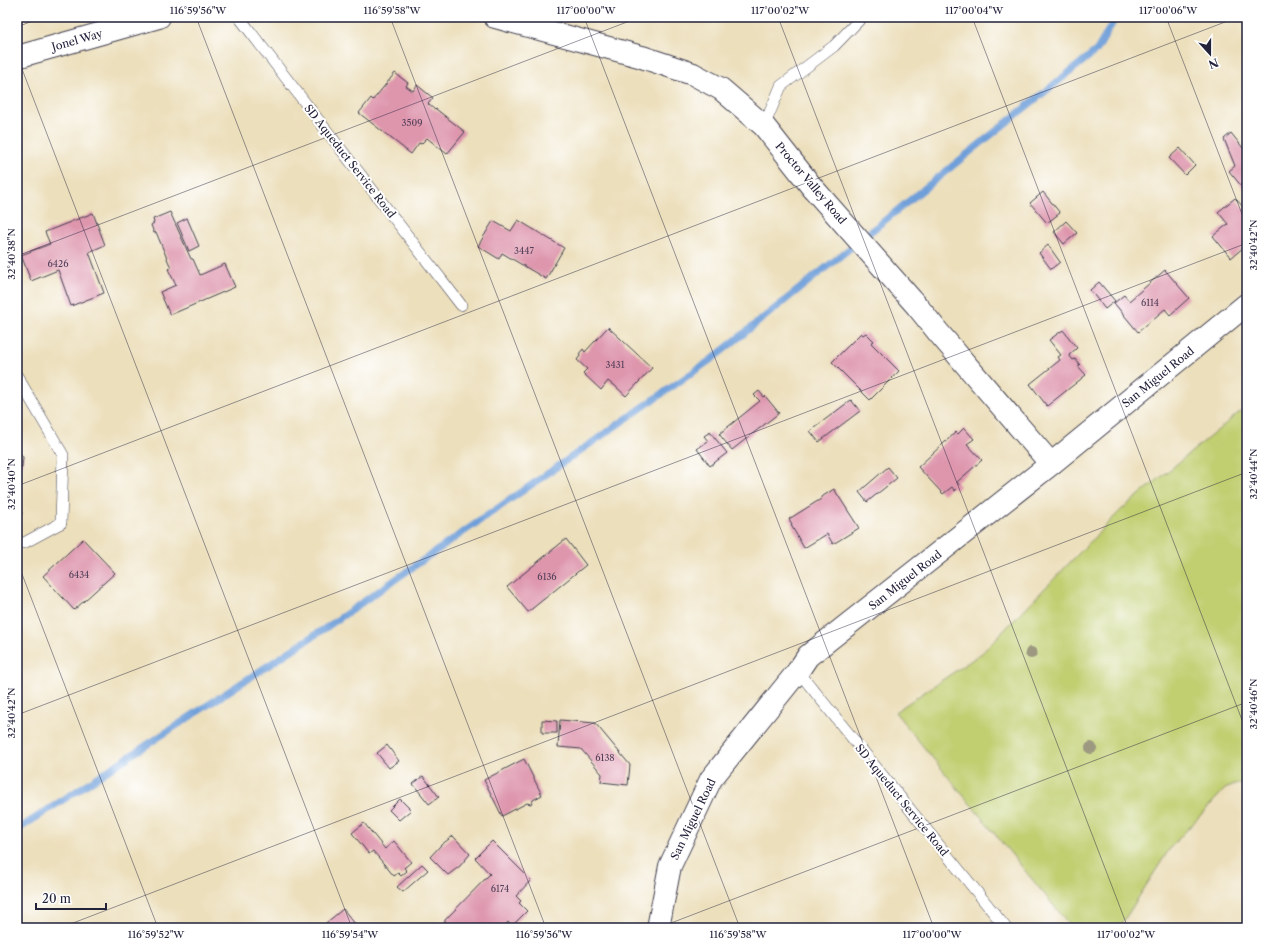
<svg xmlns="http://www.w3.org/2000/svg" width="1264" height="945" viewBox="0 0 1264 945" font-family="'Libre Caslon Text',serif">
<rect width="100%" height="100%" fill="#fff"/>
<filter id="ink" filterUnits="userSpaceOnUse"><feTurbulence type="fractalNoise" baseFrequency=".025" numOctaves="2"/><feDisplacementMap in="SourceGraphic" scale="8" xChannelSelector="R" yChannelSelector="G"/><feConvolveMatrix kernelMatrix="1 2 1 2 8 2 1 2 1" color-interpolation-filters="sRGB"/></filter>
<filter id="wash" filterUnits="userSpaceOnUse"><feTurbulence type="fractalNoise" baseFrequency=".012" numOctaves="4" result="noise"/><feDisplacementMap in="SourceGraphic" scale="16" xChannelSelector="R" yChannelSelector="G"/><feGaussianBlur stdDeviation="0.9" result="paint"/><feColorMatrix in="noise" values="0 0 0 0 0 0 0 0 0 0 0 0 0 0 0 0 0 1.4 0 .05"/><feComposite in="paint" operator="in"/></filter>
<g filter="url(#wash)">
<rect width="100%" height="100%" fill="#ecdfbc"/>
<path fill="#c1cf71" stroke="#727856" d="M 1247,406 L 1247,780 L 1225,789 L 1170,848 L 1119,928 L 1072,928 L 895,712 L 982,653 L 1120,511 Z"/>
<g fill="none" stroke-linecap="round" stroke-linejoin="round">
<path stroke="#6e9fd9" stroke-width="7" d="M 17,830 L 327,627 L 712,359 L 1097,50 L 1116,17"/>
</g>
<g id="blocks">
<g fill="#de96ad">
<path d="M 395,73 L 408,83 L 406,86 L 413,91 L 417,85 L 433,98 L 428,104 L 435,110 L 436,109 L 465,132 L 447,154 L 427,138 L 421,144 L 419,143 L 411,154 L 359,113 L 371,98 L 373,100 Z"/>
<path d="M 1231,133 L 1247,153 L 1247,193 L 1229,171 L 1235,166 L 1224,139 Z"/>
<path d="M 1180,148 L 1195,165 L 1185,175 L 1169,158 Z"/>
<path d="M 1043,192 L 1060,213 L 1047,223 L 1030,203 Z"/>
<path d="M 1235,198 L 1246,210 L 1247,209 L 1247,247 L 1245,249 L 1244,247 L 1231,258 L 1213,236 L 1228,224 L 1218,212 Z"/>
<path d="M 170,212 L 191,259 L 193,259 L 200,275 L 225,264 L 235,287 L 170,315 L 160,292 L 176,285 L 168,269 L 171,268 L 156,232 L 154,233 L 151,225 L 154,223 L 153,219 Z"/>
<path d="M 93,213 L 105,245 L 89,252 L 104,293 L 71,306 L 58,270 L 31,281 L 21,255 L 50,244 L 45,232 Z"/>
<path d="M 187,218 L 199,246 L 189,251 L 177,223 Z"/>
<path d="M 518,220 L 564,248 L 546,279 L 502,253 L 499,259 L 478,246 L 493,221 L 511,231 Z"/>
<path d="M 1066,221 L 1077,233 L 1064,244 L 1054,232 Z"/>
<path d="M 1048,245 L 1060,262 L 1051,269 L 1039,253 Z"/>
<path d="M 1165,270 L 1189,298 L 1170,315 L 1165,309 L 1138,332 L 1114,303 L 1124,295 L 1129,301 Z"/>
<path d="M 1099,282 L 1115,301 L 1105,309 L 1090,290 Z"/>
<path d="M 608,327 L 652,368 L 626,396 L 613,384 L 613,385 L 608,381 L 601,390 L 583,373 L 587,369 L 577,360 L 580,356 L 579,354 L 583,349 L 585,352 Z"/>
<path d="M 1063,330 L 1077,348 L 1069,355 L 1073,360 L 1075,359 L 1080,365 L 1078,366 L 1086,375 L 1047,406 L 1030,384 L 1060,360 L 1058,357 L 1061,355 L 1049,340 Z"/>
<path d="M 861,333 L 863,335 L 866,333 L 874,341 L 871,343 L 899,371 L 870,400 L 832,362 Z"/>
<path d="M 759,391 L 764,397 L 765,396 L 779,413 L 732,450 L 719,434 L 760,401 L 754,395 Z"/>
<path d="M 851,400 L 860,411 L 819,442 L 810,431 Z"/>
<path d="M 964,428 L 974,439 L 967,444 L 982,460 L 957,482 L 960,486 L 955,491 L 952,487 L 943,494 L 918,467 L 956,432 L 958,434 Z"/>
<path d="M 710,432 L 727,453 L 710,466 L 697,449 L 708,441 L 704,436 Z"/>
<path d="M 17,450 L 23,457 L 22,467 L 17,468 Z"/>
<path d="M 888,467 L 897,478 L 867,502 L 859,492 Z"/>
<path d="M 834,489 L 859,528 L 833,544 L 827,534 L 804,548 L 791,525 L 792,524 L 789,519 L 821,499 L 820,498 Z"/>
<path d="M 17,500 L 22,514 L 17,516 Z"/>
<path d="M 83,539 L 115,573 L 74,610 L 43,576 Z"/>
<path d="M 566,539 L 586,565 L 528,612 L 507,587 Z"/>
<path d="M 542,720 L 557,721 L 557,733 L 542,733 Z"/>
<path d="M 560,720 L 595,723 L 630,765 L 628,785 L 601,782 L 602,774 L 581,749 L 558,747 Z"/>
<path d="M 387,745 L 399,761 L 389,768 L 377,753 Z"/>
<path d="M 524,759 L 542,795 L 533,800 L 531,804 L 527,803 L 502,816 L 484,780 Z"/>
<path d="M 423,776 L 439,797 L 429,804 L 413,784 Z"/>
<path d="M 400,799 L 411,810 L 399,820 L 389,810 Z"/>
<path d="M 364,823 L 385,849 L 394,841 L 411,862 L 404,868 L 407,871 L 401,876 L 398,873 L 394,876 L 373,851 L 369,854 L 352,833 Z"/>
<path d="M 453,836 L 470,854 L 460,866 L 448,875 L 430,857 L 441,845 Z"/>
<path d="M 492,841 L 531,880 L 516,896 L 521,901 L 519,903 L 527,911 L 512,926 L 508,922 L 503,928 L 445,928 L 445,920 L 490,874 L 475,858 Z"/>
<path d="M 422,864 L 428,870 L 403,892 L 397,887 Z"/>
<path d="M 343,909 L 356,925 L 353,928 L 330,928 L 326,923 Z"/>
</g>
</g>
</g>
<g filter="url(#ink)">
<use href="#blocks" fill-opacity="0" stroke="#403e4e" stroke-width="1"/>
<g fill="none" stroke-linecap="round" stroke-linejoin="round">
<defs>
<g id="service">
<path d="M 239,17 L 461,305"/>
<path d="M 764,126 L 781,86 L 834,46 L 862,17"/>
<path d="M 17,376 L 63,455 L 61,523 L 24,543"/>
<path d="M 798,671 L 1006,928"/>
</g>
<path id="minor" d="M 17,57 L 159,17"/>
<g id="tertiary">
<path d="M 495,17 L 642,57 L 693,74 L 721,89 L 764,126 L 812,187 L 917,306 L 938,332 L 1051,464"/>
<path d="M 658,928 L 670,866 L 711,779 L 798,671 L 808,656 L 1051,464 L 1247,304"/>
</g>
</defs>
<use href="#service" stroke="#403e4e" stroke-width="12"/>
<use href="#minor" stroke="#403e4e" stroke-width="24"/>
<use href="#tertiary" stroke="#403e4e" stroke-width="24"/>
<use href="#service" stroke="#fff" stroke-width="11"/>
<use href="#minor" stroke="#fff" stroke-width="22"/>
<use href="#tertiary" stroke="#fff" stroke-width="22"/>
</g>
<g fill="#9c9980">
<circle cx="1031" cy="653" r="6"/>
<circle cx="1091" cy="748" r="6"/>
</g>
</g>
<path fill="none" stroke="#22223b" stroke-width="1" stroke-opacity="0.45" d="M 196,17 L 546,928M 390,17 L 740,928M 584,17 L 934,928M 778,17 L 1128,928M 972,17 L 1247,733M 1166,17 L 1247,227M 17,27 L 43,17M 17,56 L 352,928M 17,256 L 640,17M 17,486 L 1238,17M 17,561 L 158,928M 17,715 L 1247,243M 60,928 L 1247,472M 658,928 L 1247,702"/>
<g text-anchor="middle" dominant-baseline="central" stroke-width="4" stroke-linejoin="round" paint-order="stroke">
<g font-size="9" fill="#513f58">
<text x="412" y="122">3509</text>
<text x="524" y="250">3447</text>
<text x="58" y="263">6426</text>
<text x="1150" y="302">6114</text>
<text x="615" y="364">3431</text>
<text x="79" y="574">6434</text>
<text x="547" y="576">6136</text>
<text x="605" y="757">6138</text>
<text x="500" y="888">6174</text>
</g>
<g font-size="11" fill="#22223b" stroke="#fff">
<text transform="translate(77 40) rotate(-16)">Jonel Way</text>
<text transform="translate(350 161) rotate(52)">SD Aqueduct Service Road</text>
<text transform="translate(811 183) rotate(50)">Proctor Valley Road</text>
<text transform="translate(1158 377) rotate(-39)">San Miguel Road</text>
<text transform="translate(905 580) rotate(-38)">San Miguel Road</text>
<text transform="translate(902 800) rotate(51)">SD Aqueduct Service Road</text>
<text transform="translate(693 819) rotate(-64)">San Miguel Road</text>
</g>
</g>
<rect width="1264" height="945" fill="none" stroke="#fff" stroke-width="44"/>
<g transform="translate(1210 54) rotate(159)" stroke="#ffffff" stroke-width="3" paint-order="stroke">
<path d="M0-3L7 15L0 10L-7 15Z" fill="#22223b"/>
<text y="-6" font-size="11" font-weight="bold" text-anchor="middle" fill="#22223b">N</text>
</g>
<path d="M36 903v6h70v-6" fill="none" stroke="#22223b" stroke-width="2"/>
<text x="42" y="903" font-size="12" fill="#22223b" stroke="#ffffff" stroke-width="3" paint-order="stroke">20 m</text>
<rect x="22" y="22" width="1220" height="901" fill="none" stroke="#22223b" stroke-width="1.5"/>
<g font-size="10" text-anchor="middle" fill="#22223b">
<text x="198" y="14">116°59'56"W</text>
<text x="392" y="14">116°59'58"W</text>
<text x="586" y="14">117°00'00"W</text>
<text x="780" y="14">117°00'02"W</text>
<text x="974" y="14">117°00'04"W</text>
<text x="1168" y="14">117°00'06"W</text>
<text transform="translate(1253 245) rotate(-90)" y="4">32°40'42"N</text>
<text transform="translate(11 254) rotate(-90)" y="4">32°40'38"N</text>
<text transform="translate(1253 474) rotate(-90)" y="4">32°40'44"N</text>
<text transform="translate(11 484) rotate(-90)" y="4">32°40'40"N</text>
<text transform="translate(1253 704) rotate(-90)" y="4">32°40'46"N</text>
<text transform="translate(11 713) rotate(-90)" y="4">32°40'42"N</text>
<text x="156" y="938">116°59'52"W</text>
<text x="350" y="938">116°59'54"W</text>
<text x="544" y="938">116°59'56"W</text>
<text x="738" y="938">116°59'58"W</text>
<text x="932" y="938">117°00'00"W</text>
<text x="1126" y="938">117°00'02"W</text>
</g>
</svg>
